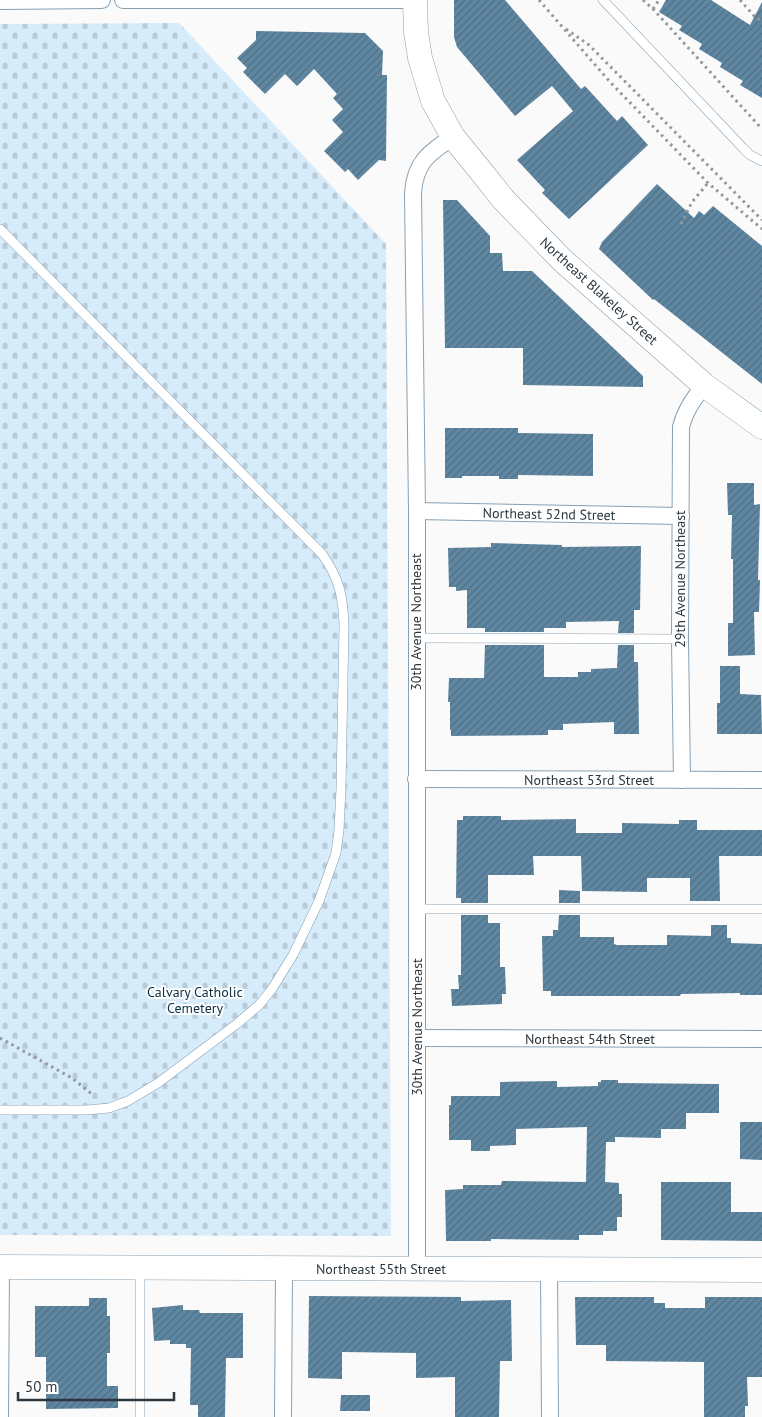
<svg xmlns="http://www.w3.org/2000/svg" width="762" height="1417" viewBox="0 0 762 1417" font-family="'PT Sans',sans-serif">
<defs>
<pattern id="cemetery-stones" width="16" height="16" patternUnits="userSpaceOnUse" patternTransform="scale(1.25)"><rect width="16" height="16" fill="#d7ecfb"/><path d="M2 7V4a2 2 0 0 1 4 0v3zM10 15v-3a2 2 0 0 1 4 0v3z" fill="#b9cbd8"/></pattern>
<pattern id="building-hatch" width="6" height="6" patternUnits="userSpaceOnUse" patternTransform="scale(1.25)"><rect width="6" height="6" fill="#5f87a2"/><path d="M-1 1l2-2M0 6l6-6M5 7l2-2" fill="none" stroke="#4f6f85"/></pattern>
</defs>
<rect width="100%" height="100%" fill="#fafafa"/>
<path fill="url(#cemetery-stones)" d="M 179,23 L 386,244 L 391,1236 L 0,1235 L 0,24 Z"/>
<g fill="url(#building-hatch)">
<path d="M 454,0 L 505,0 L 581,89 L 585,86 L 617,121 L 622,116 L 648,145 L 569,219 L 542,193 L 545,190 L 517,160 L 573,111 L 552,86 L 515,116 L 457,47 L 454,37 Z"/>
<path d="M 666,0 L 711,0 L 750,25 L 762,2 L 762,98 L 740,85 L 743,81 L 720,67 L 722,63 L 699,49 L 702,44 L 679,30 L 682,26 L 659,12 Z"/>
<path d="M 256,31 L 365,33 L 383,51 L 382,75 L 387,75 L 386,161 L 379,160 L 358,180 L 348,169 L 345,172 L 324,151 L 343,132 L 332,120 L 343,109 L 333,98 L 337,94 L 314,69 L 297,86 L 285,74 L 265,94 L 243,72 L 247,68 L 237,58 L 256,40 Z"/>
<path d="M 657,184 L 694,218 L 699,211 L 704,215 L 713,206 L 762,246 L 762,384 L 654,299 L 653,300 L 599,249 L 602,242 Z"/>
<path d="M 443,200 L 457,200 L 490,236 L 490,253 L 502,253 L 503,271 L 532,271 L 643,376 L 643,387 L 523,385 L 523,348 L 445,348 Z"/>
<path d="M 445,428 L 518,428 L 518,433 L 593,434 L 593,476 L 518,475 L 518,479 L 499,479 L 499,476 L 462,476 L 462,478 L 445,478 Z"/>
<path d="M 727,483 L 754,483 L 754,505 L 760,504 L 758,580 L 760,580 L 759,612 L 754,612 L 755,655 L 728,656 L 728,623 L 733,623 L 733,559 L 731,559 L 732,515 L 728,515 Z"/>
<path d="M 491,543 L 562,545 L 562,547 L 641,546 L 640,610 L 634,610 L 634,633 L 618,633 L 619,621 L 566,622 L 566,628 L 544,628 L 544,632 L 485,632 L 485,628 L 467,628 L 467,590 L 456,591 L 456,587 L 449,587 L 448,548 L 491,547 Z"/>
<path d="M 485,645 L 544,645 L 544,677 L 578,677 L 578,672 L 591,672 L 591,669 L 617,668 L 618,645 L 634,645 L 634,662 L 638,662 L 639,734 L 614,734 L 614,722 L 563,724 L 563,730 L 548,730 L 548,735 L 451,736 L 451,730 L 450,730 L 450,702 L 448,702 L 449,678 L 484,678 Z"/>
<path d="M 720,666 L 740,666 L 740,694 L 761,695 L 762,734 L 717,734 L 717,703 L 720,703 Z"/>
<path d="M 463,816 L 501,816 L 501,820 L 576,819 L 576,833 L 622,833 L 622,823 L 679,824 L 679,820 L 697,820 L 697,830 L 762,830 L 762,856 L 719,856 L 720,901 L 690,901 L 690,878 L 647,878 L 647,892 L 582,891 L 581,856 L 533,856 L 534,875 L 488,875 L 488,903 L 461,903 L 461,898 L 456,898 L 457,820 L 463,820 Z"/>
<path d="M 559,890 L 580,891 L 580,903 L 559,903 Z"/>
<path d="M 461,915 L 488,915 L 488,923 L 500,923 L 500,967 L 505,967 L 506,994 L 502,994 L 502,1004 L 452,1006 L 451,989 L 459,989 L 458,975 L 461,975 Z"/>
<path d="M 559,915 L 580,915 L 580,937 L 614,937 L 614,944 L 617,945 L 667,945 L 667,935 L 711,936 L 711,925 L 727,925 L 727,938 L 731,938 L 731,943 L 762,944 L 762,995 L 740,995 L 740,993 L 681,994 L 680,996 L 551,996 L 551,991 L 543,991 L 542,936 L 553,936 L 553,930 L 558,930 Z"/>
<path d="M 601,1080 L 618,1080 L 618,1083 L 719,1084 L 719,1113 L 686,1113 L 686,1129 L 661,1129 L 661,1138 L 615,1137 L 615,1142 L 606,1142 L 605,1182 L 619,1183 L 619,1194 L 622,1194 L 622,1217 L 617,1217 L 617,1231 L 603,1231 L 603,1235 L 579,1235 L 579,1240 L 491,1239 L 491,1241 L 446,1241 L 445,1190 L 463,1189 L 463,1185 L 501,1185 L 502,1181 L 586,1182 L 587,1127 L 516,1129 L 516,1145 L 490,1146 L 490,1151 L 471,1151 L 471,1140 L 449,1140 L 449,1105 L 451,1105 L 451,1096 L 500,1096 L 500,1082 L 557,1081 L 557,1087 L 598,1086 L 598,1082 L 601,1082 Z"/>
<path d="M 740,1122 L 762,1122 L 762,1160 L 740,1159 Z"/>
<path d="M 661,1182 L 731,1182 L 731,1212 L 762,1212 L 762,1241 L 661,1240 Z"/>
<path d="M 309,1296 L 461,1297 L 461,1301 L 511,1300 L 512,1361 L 500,1361 L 499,1417 L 455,1417 L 455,1377 L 416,1378 L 416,1353 L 342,1352 L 342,1379 L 308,1378 Z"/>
<path d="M 575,1297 L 654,1297 L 654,1303 L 665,1303 L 665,1308 L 705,1308 L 705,1297 L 762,1297 L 762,1377 L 747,1377 L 748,1406 L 745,1406 L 745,1417 L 704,1417 L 704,1362 L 606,1361 L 606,1345 L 576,1345 Z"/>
<path d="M 89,1298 L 107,1298 L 107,1316 L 110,1316 L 110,1353 L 107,1353 L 107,1386 L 118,1386 L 118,1408 L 46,1409 L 46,1357 L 35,1357 L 35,1306 L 89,1306 Z"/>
<path d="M 183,1305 L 183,1310 L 199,1310 L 200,1313 L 243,1313 L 243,1358 L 226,1358 L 225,1417 L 198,1417 L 198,1405 L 190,1405 L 191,1348 L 186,1348 L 186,1344 L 170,1344 L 170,1340 L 154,1341 L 152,1308 Z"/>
<path d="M 341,1395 L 370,1395 L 370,1411 L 340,1411 Z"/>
</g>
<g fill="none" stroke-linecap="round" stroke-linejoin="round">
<defs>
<g id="lane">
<path d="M 603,0 L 743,148 L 750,155 L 762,161"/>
<path d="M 0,229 L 322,554 C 339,578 343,595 344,625 L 341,788 L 339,830 L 336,853 L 319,901 L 293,955 L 272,989 L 260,1004 L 238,1023 L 158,1083 L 128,1101 L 109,1108 L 87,1110 L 0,1110"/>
<path d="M 416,638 L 680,639"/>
<path d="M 416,909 L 762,909"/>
<path d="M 140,1268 L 140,1417"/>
</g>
<g id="street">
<path d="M 123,0 L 415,0"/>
<path d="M 0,1 L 102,0"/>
<path d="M 417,511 L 681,516"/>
<path d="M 416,779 L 762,780"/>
<path d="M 682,780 L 680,639 L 681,427 C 685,410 694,399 704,385"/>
<path d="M 418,1038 L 762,1039"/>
<path d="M 417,1269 L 417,511 L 413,193 C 415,162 429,153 453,137"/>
<path d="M 549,1269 L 550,1417"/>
<path d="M 0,1417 L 1,1267"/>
<path d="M 283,1417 L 284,1269"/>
</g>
<g id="secondary">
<path d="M 415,0 L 416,32 L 420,58 L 433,101 L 453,137 L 480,170 L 503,199 L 562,260 L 704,385 L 762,427"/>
<path d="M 0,1267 L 762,1270"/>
</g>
</defs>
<use href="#lane" stroke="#87a1b4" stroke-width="10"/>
<use href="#street" stroke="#87a1b4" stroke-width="18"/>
<use href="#secondary" stroke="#87a1b4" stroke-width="25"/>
<g stroke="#93989c" stroke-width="3" stroke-dasharray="2.5 4" stroke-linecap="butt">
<path d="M 539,0 L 610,82 L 708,183 L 762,229"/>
<path d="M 643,0 L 653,9 L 762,129"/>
<path d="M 740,0 L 755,17 L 762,21"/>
<path d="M 653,9 L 659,0"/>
<path d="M 566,29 L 589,45 L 762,220"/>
<path d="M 681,224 L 692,202 L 708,183"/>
<path d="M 0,1038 L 72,1078 L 93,1095"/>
</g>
<use href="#lane" stroke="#fff" stroke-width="9"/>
<use href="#street" stroke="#fff" stroke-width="16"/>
<use href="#secondary" stroke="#fff" stroke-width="24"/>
</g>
<g text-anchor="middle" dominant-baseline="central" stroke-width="4" stroke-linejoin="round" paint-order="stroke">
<g font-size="14" fill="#2c373f" stroke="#fff">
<text transform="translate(599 291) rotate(42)">Northeast Blakeley Street</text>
<text transform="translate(549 514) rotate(1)">Northeast 52nd Street</text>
<text transform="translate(680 579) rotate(-90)">29th Avenue Northeast</text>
<text transform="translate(416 622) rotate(-90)">30th Avenue Northeast</text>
<text x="589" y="780">Northeast 53rd Street</text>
<text transform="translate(417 1027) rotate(-90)">30th Avenue Northeast</text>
<text x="590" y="1039">Northeast 54th Street</text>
<text x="381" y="1269">Northeast 55th Street</text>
</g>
<g font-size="14" fill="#0c2e43" stroke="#fff">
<text x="195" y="992">Calvary Catholic<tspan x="195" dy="16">Cemetery</tspan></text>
</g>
</g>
<path d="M18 1392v8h156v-8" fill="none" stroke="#2c373f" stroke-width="2.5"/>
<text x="25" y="1392" font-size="15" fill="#2c373f" stroke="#ffffff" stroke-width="4" paint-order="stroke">50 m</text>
</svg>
